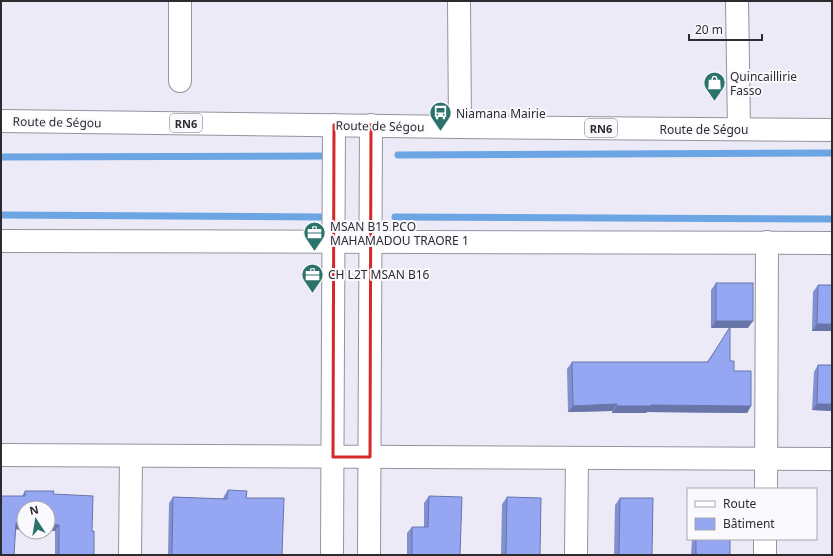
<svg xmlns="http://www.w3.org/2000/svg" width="833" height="556" viewBox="0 0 833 556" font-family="'Noto Sans',sans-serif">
<rect width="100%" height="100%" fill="#edeaf7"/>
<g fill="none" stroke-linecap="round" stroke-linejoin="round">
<g stroke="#6ba5e3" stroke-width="7">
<path d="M 398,155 L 832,153"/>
<path d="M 1,157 L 321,156"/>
<path d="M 1,215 L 321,217"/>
<path d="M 395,217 L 832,219"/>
</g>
<defs>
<g id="street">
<path d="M 180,1 L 180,81"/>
<path d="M 737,1 L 739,129"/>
<path d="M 1,241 L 832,243"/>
<path d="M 1,455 L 832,459"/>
<path d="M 766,489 L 767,242"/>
<path d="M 130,555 L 131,456"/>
<path d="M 576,555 L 577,458"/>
<path d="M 765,555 L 765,539"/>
</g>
<g id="secondary">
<path d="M 459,1 L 460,127"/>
<path d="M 332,555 L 334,125"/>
<path d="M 369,555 L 371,125"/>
</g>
<path id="highway" d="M 1,121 L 460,127 L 832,130"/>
</defs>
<use href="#street" stroke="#95939f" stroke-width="24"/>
<use href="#secondary" stroke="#95939f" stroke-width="24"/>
<use href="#highway" stroke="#95939f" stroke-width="24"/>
<use href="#street" stroke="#fff" stroke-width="22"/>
<use href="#secondary" stroke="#fff" stroke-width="22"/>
<use href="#highway" stroke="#fff" stroke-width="22"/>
</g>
<g fill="#8090d0">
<path d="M 716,283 L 748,328 L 730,328 L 730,361 L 734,371 L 751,406 L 747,413 L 647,412 L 646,413 L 612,413 L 612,411 L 568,412 L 567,369 L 572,362 L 707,362 L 730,328 L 711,328 L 711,290 Z"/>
<path d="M 818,285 L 832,285 L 832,331 L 812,331 L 813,292 Z"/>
<path d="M 818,365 L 832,365 L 832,411 L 812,410 L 814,372 Z"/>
<path d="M 228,490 L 246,498 L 282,555 L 168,555 L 169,503 L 173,497 L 223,499 L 224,496 Z"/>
<path d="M 25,491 L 53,494 L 92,531 L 94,555 L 55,555 L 55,531 L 24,508 L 24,530 L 15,529 L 1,555 L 22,496 Z"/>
<path d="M 429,496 L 460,555 L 407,555 L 407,533 L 412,527 L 424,527 L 424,503 Z"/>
<path d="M 507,497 L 540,555 L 501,555 L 502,504 Z"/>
<path d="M 620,498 L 652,555 L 614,555 L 615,505 Z"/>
<path d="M 692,539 L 730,539 L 730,555 L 691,555 Z"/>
</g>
<g fill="#6875a9">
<path d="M 716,321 L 753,321 L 748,328 L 711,328 Z"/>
<path d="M 817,324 L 832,324 L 832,331 L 812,331 Z"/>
<path d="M 617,404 L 612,411 L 568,412 L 573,406 Z"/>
<path d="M 817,404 L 832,404 L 832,411 L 812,410 Z"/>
<path d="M 651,405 L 751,406 L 747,413 L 647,412 L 646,413 L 612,413 L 617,406 Z"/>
<path d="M 16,523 L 24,523 L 24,530 L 11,529 Z"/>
<path d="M 48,524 L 59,525 L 55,531 L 48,531 Z"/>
</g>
<g fill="#95a7f2" stroke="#6875a9">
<rect x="716" y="283" width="37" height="38"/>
<path d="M 818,285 L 832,285 L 832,324 L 817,324 Z"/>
<path d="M 730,327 L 730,361 L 734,361 L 734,371 L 751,371 L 751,406 L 651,405 L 651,406 L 617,406 L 617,404 L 573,406 L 572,362 L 708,362 Z"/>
<path d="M 818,365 L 832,365 L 832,404 L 817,404 Z"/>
<path d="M 228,490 L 247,491 L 246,498 L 284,498 L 282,555 L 172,555 L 173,497 L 227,499 Z"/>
<path d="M 25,491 L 54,491 L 53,494 L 93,496 L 92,531 L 94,531 L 94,555 L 59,555 L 59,525 L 48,524 L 48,508 L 24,508 L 24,523 L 16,523 L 14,555 L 1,555 L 1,496 L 25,496 Z"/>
<path d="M 429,496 L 462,497 L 460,555 L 412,555 L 412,527 L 428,527 Z"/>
<path d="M 507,497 L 541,498 L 540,555 L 506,555 Z"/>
<path d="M 620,498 L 653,498 L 652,555 L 619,555 Z"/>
<rect x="696" y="539" width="34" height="16"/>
</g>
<path fill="none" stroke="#d62828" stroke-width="3" stroke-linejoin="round" d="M 334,125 L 371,125 L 370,457 L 333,457 Z"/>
<defs>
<symbol id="shop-pin" viewBox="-11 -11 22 30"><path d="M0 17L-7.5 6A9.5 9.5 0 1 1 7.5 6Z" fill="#2c736b" stroke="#faf9fe"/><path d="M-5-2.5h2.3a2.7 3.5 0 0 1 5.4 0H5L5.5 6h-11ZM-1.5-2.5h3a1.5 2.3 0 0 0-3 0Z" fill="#fff"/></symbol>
<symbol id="bus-pin" viewBox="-11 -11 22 30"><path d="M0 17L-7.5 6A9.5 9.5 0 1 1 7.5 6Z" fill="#2c736b" stroke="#faf9fe"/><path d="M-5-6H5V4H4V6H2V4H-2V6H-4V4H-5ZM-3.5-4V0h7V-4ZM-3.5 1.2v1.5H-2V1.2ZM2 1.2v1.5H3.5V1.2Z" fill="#fff"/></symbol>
<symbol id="office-pin" viewBox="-11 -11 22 30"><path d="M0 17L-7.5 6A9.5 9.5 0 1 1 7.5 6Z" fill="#2c736b" stroke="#faf9fe"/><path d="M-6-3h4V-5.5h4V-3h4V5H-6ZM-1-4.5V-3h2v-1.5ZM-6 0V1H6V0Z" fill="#fff"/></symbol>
</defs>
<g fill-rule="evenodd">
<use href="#shop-pin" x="702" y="70" width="25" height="34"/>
<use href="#bus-pin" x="428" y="100" width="25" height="34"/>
<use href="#office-pin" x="302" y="220" width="25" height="34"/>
<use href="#office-pin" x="300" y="262" width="25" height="34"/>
</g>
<g text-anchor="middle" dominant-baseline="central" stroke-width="4" stroke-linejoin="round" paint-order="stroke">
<g fill="#faf9fe" stroke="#6a696e" stroke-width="1">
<rect x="170" y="114" width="32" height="18" rx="3"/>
<rect x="585" y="119" width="32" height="18" rx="3"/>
</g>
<g font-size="11" font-weight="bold" fill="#2c2b30">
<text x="186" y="123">RN6</text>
<text x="601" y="128">RN6</text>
</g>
<g font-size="12" fill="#2c2b30" stroke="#faf9fe" text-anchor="start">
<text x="730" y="76">Quincaillirie<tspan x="730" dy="14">Fasso</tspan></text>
<text x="456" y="113">Niamana Mairie</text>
<text x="330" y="226">MSAN B15 PCO<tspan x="330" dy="14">MAHAMADOU TRAORE 1</tspan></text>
<text x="328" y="274">CH L2T MSAN B16</text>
</g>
<g font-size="12" fill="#2c2b30" stroke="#faf9fe">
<text transform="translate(57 122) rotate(1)">Route de Ségou</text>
<text transform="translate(380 126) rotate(1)">Route de Ségou</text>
<text x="704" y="129">Route de Ségou</text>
</g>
</g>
<rect width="833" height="556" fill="none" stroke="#2c2b30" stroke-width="4"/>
<rect x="687" y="488" width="130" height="52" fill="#faf9fe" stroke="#a8a7ac"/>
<rect x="695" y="501" width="20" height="6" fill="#ffffff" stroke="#a8a7ac"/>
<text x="723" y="508" font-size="12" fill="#2c2b30">Route</text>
<rect x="695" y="518" width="20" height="12" fill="#95a7f2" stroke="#a8a7ac"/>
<text x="723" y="528" font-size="12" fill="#2c2b30">Bâtiment</text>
<g transform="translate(36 520) rotate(348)"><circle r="19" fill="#faf9fe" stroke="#a8a7ac"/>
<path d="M0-3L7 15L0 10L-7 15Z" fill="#2c736b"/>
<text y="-6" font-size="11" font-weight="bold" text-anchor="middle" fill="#2c2b30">N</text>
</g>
<path d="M689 34v6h73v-6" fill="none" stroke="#2c2b30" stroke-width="2"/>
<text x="695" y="34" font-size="12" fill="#2c2b30" stroke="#faf9fe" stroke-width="3" paint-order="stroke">20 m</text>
</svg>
